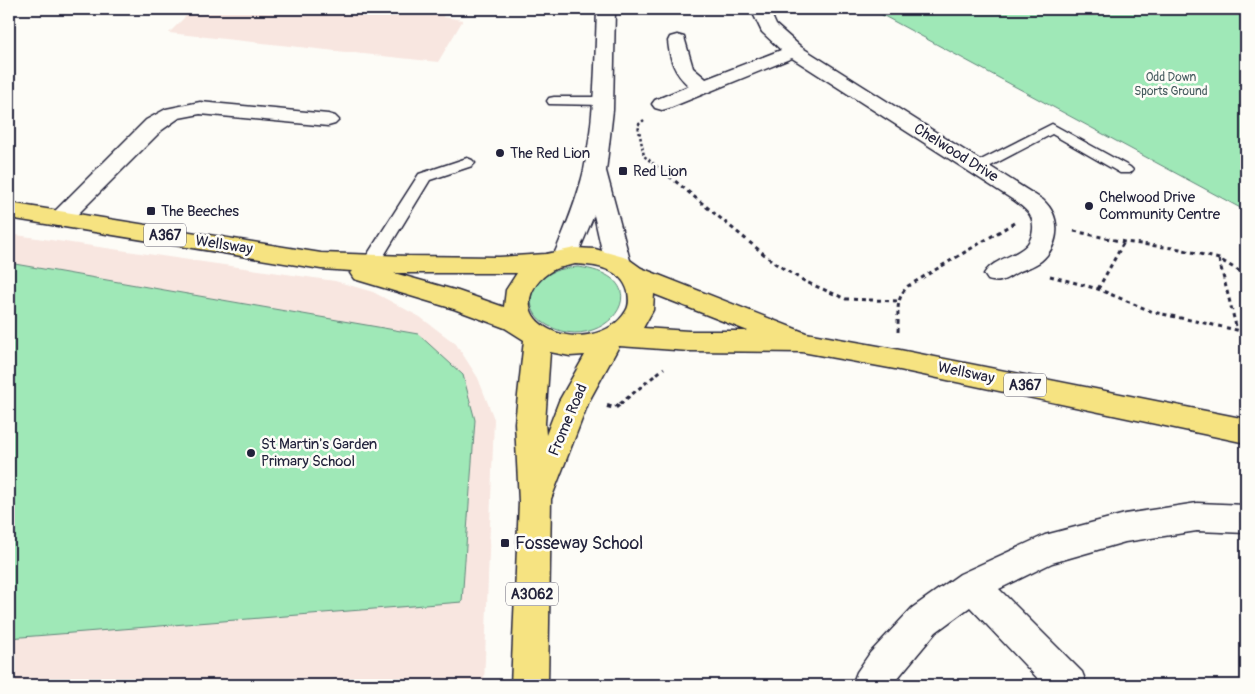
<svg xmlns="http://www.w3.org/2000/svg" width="1255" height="694" viewBox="0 0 1255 694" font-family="Pangolin,sans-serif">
<rect width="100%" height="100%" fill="#fdfcf7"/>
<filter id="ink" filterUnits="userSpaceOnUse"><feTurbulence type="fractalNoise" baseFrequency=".02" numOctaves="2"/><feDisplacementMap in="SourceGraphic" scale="10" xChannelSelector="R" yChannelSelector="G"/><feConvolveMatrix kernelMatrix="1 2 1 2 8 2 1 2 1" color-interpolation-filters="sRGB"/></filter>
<g filter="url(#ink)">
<g fill="#f8e6e0">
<path d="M 193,9 L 446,9 L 443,17 L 463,20 L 438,62 L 169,33 Z"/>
<path d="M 9,234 L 335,281 L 373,292 L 420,317 L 456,344 L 478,378 L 494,419 L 484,685 L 9,685 Z"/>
</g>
<g fill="#9fe8b7" stroke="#608579">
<path d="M 871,9 L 1246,9 L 1246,211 Z"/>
<path d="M 9,263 L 418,334 L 463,375 L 475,420 L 462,602 L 9,638 Z"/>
<path d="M 578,267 C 666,278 603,358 547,325 C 524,311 527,287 549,274 C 557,269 568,268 578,267 Z"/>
</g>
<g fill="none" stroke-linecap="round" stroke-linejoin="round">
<defs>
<g id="lane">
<path d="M 554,97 L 603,97 L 610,101 L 603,105 L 549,104 L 547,101 L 549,98 Z"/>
<path d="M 1052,124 L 1130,167 L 1133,170 L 1130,173 L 1120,173 L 1052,134 L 983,170 L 973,170 L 970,167 L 973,164 Z"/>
<path d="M 467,158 L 472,160 L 475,163 L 472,166 L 430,180 L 377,267 L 371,269 L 365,267 L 362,263 L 419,174 Z"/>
</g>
<g id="street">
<path d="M 751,9 L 769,9 L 776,25 L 801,47 L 1043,200 C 1062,217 1060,245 1041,261 C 1033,267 1024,269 1016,273 C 1005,279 1001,284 988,280 L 984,274 C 997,253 1031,258 1033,229 C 1034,214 1025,209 1015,201 L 792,58 L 669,108 L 662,110 L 655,108 L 652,104 L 655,100 L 689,86 C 674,73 670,60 668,41 L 670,37 L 677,35 L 684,37 L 693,68 L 706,79 L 781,50 L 762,32 Z"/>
<path d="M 200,102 L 328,114 L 335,116 L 339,120 L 335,124 L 328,126 L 200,114 L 179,118 L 162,130 L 69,223 L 61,226 L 53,223 L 49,218 L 53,213 L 146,120 L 166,109 Z"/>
<path d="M 1197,503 L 1246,505 L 1246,533 L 1197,531 L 1125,542 L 1052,563 L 999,589 L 1082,672 L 1087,685 L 1044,685 L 970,607 L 936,632 L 892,685 L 852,685 L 857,672 L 870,653 L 912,608 L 960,574 L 1045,535 L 1125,514 Z"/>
</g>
<path id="secondary" d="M 597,9 L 615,9 L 613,110 L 606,171 L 631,264 L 627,270 L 618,273 L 609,270 L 605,264 L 594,215 L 574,263 L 565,265 L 556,263 L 553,257 C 565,229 577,200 584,170 C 595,117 595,63 597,9 Z"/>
<path id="primary" d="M 9,203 L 321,253 L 408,256 L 499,257 L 546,254 L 575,248 L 595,249 L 627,258 L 641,268 L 806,333 L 895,349 L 1246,419 L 1246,443 L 895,369 L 802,352 L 689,351 L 619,346 L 589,401 L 551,499 L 548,685 L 511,685 L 519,502 L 515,423 L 524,340 L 505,328 L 454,309 L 354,279 L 350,273 L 352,271 L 321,269 L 9,218 ZM 575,264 C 595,265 622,268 628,292 C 629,298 630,305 626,311 C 611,337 569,343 545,327 C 519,310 529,284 553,270 C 559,267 568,266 575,264 ZM 394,273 L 517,273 L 506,290 L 504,307 L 458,291 ZM 654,294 L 748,331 L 689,331 L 643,328 L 653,310 ZM 550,352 L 570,356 L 585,355 L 559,401 L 546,435 L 545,423 Z"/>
</defs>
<use href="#lane" stroke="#22223b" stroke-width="3"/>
<use href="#street" stroke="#22223b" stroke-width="3"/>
<use href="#secondary" stroke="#22223b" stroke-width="3"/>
<use href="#primary" stroke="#22223b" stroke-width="3"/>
<path stroke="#22223b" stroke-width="2.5" stroke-dasharray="2.5 2.5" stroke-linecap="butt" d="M 644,120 L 638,125 L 644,156 L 670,177"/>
<g stroke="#22223b" stroke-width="3" stroke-dasharray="4 4" stroke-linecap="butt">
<path d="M 669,176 L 776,264 L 806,282 L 846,299 L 897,301"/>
<path d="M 1244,215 L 1246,217"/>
<path d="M 1074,231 L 1124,242 L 1180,249 L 1219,259 L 1246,275"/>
<path d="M 1219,260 L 1237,330"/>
<path d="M 1050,276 L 1098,289 L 1153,312 L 1246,332"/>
<path d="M 1098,289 L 1124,242"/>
<path d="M 898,332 C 899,314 894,300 908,286 L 1014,223"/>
<path d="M 620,404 L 664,368"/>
</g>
<path stroke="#22223b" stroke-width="4" stroke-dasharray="4.5 4.5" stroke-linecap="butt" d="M 607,406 L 615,408 L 621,403"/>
<use href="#lane" fill="#fdfcf7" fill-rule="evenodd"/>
<use href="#street" fill="#fdfcf7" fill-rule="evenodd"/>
<use href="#secondary" fill="#fdfcf7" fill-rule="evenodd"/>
<use href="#primary" fill="#f6e381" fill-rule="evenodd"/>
</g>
</g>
<g fill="#22223b" stroke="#fdfcf7" stroke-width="2">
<circle cx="500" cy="153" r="5"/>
<rect x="618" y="166" width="10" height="10" rx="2.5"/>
<circle cx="1089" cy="206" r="5"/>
<rect x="146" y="206" width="10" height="10" rx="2.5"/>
<circle cx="251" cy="453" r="5"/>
<rect x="500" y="538" width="10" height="10" rx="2.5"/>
</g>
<g text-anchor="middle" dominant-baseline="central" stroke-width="5" stroke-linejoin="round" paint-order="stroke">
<g font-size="12" fill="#485d60" stroke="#fdfcf7">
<text x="1171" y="77">Odd Down<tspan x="1171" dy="14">Sports Ground</tspan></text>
</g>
<g fill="#fdfcf7" stroke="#646373" stroke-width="1">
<rect x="144" y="223.5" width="42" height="23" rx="4"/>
<rect x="1004" y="373.5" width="42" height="23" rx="4"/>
<rect x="506" y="582.5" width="52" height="23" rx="4"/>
</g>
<g font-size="14" font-weight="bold" fill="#22223b">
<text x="165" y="235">A367</text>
<text x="1025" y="385">A367</text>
<text x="532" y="594">A3062</text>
</g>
<g font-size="15" fill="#22223b" stroke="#fdfcf7" text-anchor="start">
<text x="510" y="153">The Red Lion</text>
<text x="633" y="171">Red Lion</text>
<text x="1099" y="197">Chelwood Drive<tspan x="1099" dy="17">Community Centre</tspan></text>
<text x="161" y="211">The Beeches</text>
<text x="261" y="444">St Martin's Garden<tspan x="261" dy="17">Primary School</tspan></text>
</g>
<g font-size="15" fill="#22223b" stroke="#fdfcf7">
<text transform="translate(956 153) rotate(32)">Chelwood Drive</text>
<text transform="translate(224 245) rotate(9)">Wellsway</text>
<text transform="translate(966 373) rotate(12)">Wellsway</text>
<text transform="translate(568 420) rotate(-67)">Frome Road</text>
</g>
<g font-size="18" fill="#22223b" stroke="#fdfcf7" text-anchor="start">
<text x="515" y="543">Fosseway School</text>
</g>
</g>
<rect width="1255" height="694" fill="none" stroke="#fdfcf7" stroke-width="30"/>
<rect x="15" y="15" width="1225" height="664" fill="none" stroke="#22223b" stroke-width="2" filter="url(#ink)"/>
</svg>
